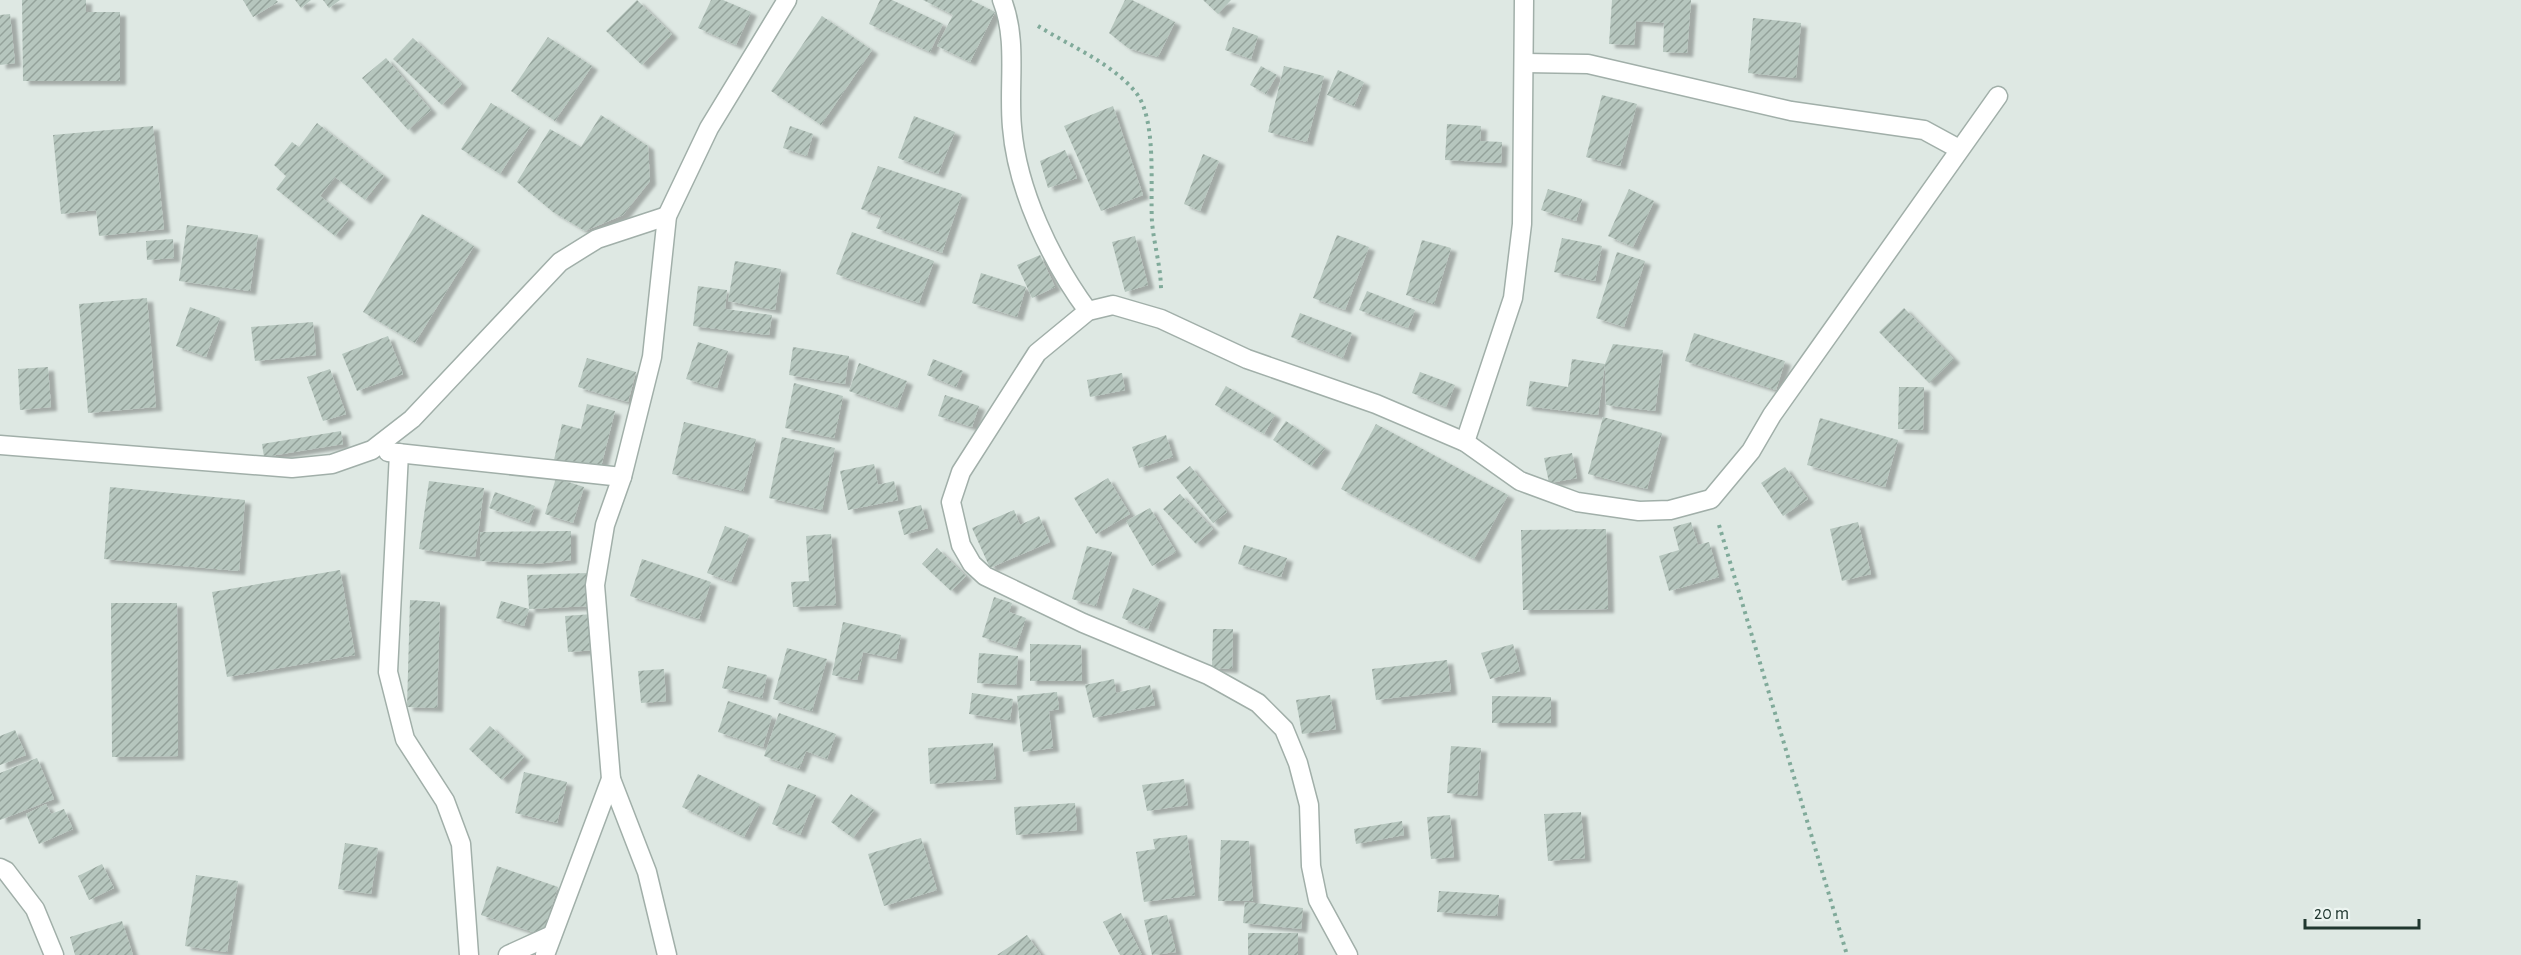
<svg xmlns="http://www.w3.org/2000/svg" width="2521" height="955" viewBox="0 0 2521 955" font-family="'Alegreya Sans',sans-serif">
<defs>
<pattern id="building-hatch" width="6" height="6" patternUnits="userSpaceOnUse" patternTransform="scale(1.5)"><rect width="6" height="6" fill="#b6c6be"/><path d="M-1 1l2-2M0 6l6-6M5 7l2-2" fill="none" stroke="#94a29b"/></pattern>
<filter id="shadow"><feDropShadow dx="6" dy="4" stdDeviation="1.5" flood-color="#0004"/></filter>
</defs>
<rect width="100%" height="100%" fill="#dee8e3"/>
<g fill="url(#building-hatch)" filter="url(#shadow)">
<path d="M 22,0 L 86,0 L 86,12 L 120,12 L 120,81 L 23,81 Z"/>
<path d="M 243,0 L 276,0 L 278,2 L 253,17 Z"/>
<path d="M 295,0 L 311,0 L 301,8 Z"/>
<path d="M 323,0 L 340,0 L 329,8 Z"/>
<path d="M 637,0 L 672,34 L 642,65 L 606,31 Z"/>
<path d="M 711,0 L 723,0 L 751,12 L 736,45 L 698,28 Z"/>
<path d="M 880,0 L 892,0 L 943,24 L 930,52 L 869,24 Z"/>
<path d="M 923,0 L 971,0 L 995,12 L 970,62 L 937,46 L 953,15 Z"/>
<path d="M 1125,0 L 1132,0 L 1175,22 L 1158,57 L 1128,48 L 1109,33 Z"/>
<path d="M 1203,0 L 1231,0 L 1218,14 Z"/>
<path d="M 1612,0 L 1691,0 L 1687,53 L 1663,52 L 1664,23 L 1636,21 L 1634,45 L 1609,44 Z"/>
<path d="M 10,14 L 15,63 L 0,65 L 0,15 Z"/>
<path d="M 822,16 L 872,50 L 821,125 L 771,91 Z"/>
<path d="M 1753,18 L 1801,23 L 1796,78 L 1748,73 Z"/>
<path d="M 1233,27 L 1258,36 L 1251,59 L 1225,50 Z"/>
<path d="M 548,37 L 592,66 L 555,121 L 511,91 Z"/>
<path d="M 413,38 L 462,84 L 442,105 L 393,59 Z"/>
<path d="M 386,58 L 431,110 L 408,130 L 362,78 Z"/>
<path d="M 1261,66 L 1277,75 L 1266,94 L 1250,85 Z"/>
<path d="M 1284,66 L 1324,76 L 1307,142 L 1268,132 Z"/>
<path d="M 1338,70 L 1364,82 L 1354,106 L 1327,95 Z"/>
<path d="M 1602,95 L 1637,104 L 1620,166 L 1586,157 Z"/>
<path d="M 491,103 L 530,127 L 500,174 L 461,149 Z"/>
<path d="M 1113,106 L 1143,195 L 1101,211 L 1064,126 Z"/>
<path d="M 601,115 L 648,146 L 650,181 L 623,215 L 585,231 L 553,212 L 517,182 L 550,129 L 581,147 Z"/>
<path d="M 914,116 L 955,132 L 938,174 L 898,158 Z"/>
<path d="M 317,123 L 384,176 L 365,200 L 335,177 L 320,196 L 349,219 L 335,236 L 276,189 L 286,176 L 274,165 L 292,142 L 299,147 Z"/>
<path d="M 1447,124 L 1481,126 L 1480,141 L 1502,142 L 1501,163 L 1445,160 Z"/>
<path d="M 153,126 L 164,229 L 99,236 L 96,210 L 61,214 L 53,135 Z"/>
<path d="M 790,126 L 813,134 L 807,156 L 783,148 Z"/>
<path d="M 1065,150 L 1077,178 L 1048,188 L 1040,161 Z"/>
<path d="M 1203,154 L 1219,161 L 1200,211 L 1184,204 Z"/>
<path d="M 878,166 L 962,194 L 942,253 L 876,228 L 881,216 L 861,209 Z"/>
<path d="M 1548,189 L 1582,199 L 1576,221 L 1541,210 Z"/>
<path d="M 1629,189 L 1654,201 L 1633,247 L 1608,236 Z"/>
<path d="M 422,214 L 474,246 L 415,343 L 363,312 Z"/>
<path d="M 187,225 L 258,235 L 250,291 L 179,281 Z"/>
<path d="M 852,232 L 934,261 L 919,303 L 836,274 Z"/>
<path d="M 1337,235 L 1369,247 L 1345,310 L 1313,298 Z"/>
<path d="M 1135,236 L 1148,285 L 1125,292 L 1112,242 Z"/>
<path d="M 1562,238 L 1602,246 L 1595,281 L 1554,272 Z"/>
<path d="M 173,239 L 174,258 L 147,260 L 146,241 Z"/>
<path d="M 1422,240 L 1451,248 L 1434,304 L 1406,295 Z"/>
<path d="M 1617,252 L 1645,261 L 1624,327 L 1596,318 Z"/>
<path d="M 1040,255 L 1055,287 L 1032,298 L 1017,265 Z"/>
<path d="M 735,261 L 781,269 L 775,310 L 728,301 Z"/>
<path d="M 981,273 L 1026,287 L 1017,317 L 972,303 Z"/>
<path d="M 698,286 L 727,290 L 725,309 L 772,315 L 769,335 L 693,326 Z"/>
<path d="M 1367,291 L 1415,310 L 1408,328 L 1359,310 Z"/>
<path d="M 147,298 L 156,407 L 88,413 L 79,304 Z"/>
<path d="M 190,307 L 220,318 L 206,357 L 176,346 Z"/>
<path d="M 1904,308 L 1954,359 L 1929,383 L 1879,332 Z"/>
<path d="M 1300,313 L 1352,333 L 1343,358 L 1291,337 Z"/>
<path d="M 313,322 L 316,355 L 255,361 L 251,327 Z"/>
<path d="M 1694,333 L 1785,361 L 1776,390 L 1685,361 Z"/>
<path d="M 388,336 L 403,374 L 357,391 L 342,354 Z"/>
<path d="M 698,342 L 728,351 L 717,388 L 686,379 Z"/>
<path d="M 1613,344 L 1663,350 L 1655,411 L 1606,405 L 1605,364 Z"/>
<path d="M 793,347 L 849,356 L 845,384 L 789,375 Z"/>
<path d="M 587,358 L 636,372 L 628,402 L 578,387 Z"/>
<path d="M 933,359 L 963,371 L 956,387 L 927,375 Z"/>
<path d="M 1572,359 L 1605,364 L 1598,415 L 1526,406 L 1530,381 L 1568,387 Z"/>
<path d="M 859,363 L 907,381 L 897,408 L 849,391 Z"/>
<path d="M 48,367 L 51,407 L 20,410 L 18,369 Z"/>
<path d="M 330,369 L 346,414 L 323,421 L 307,377 Z"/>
<path d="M 1420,372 L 1455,385 L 1446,407 L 1412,393 Z"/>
<path d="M 1122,373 L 1125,390 L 1090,397 L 1087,380 Z"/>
<path d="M 794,383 L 843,396 L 834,438 L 785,428 Z"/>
<path d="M 1226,386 L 1275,415 L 1264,434 L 1215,405 Z"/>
<path d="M 1899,387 L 1924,387 L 1923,430 L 1898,429 Z"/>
<path d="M 945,395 L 979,406 L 972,427 L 938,416 Z"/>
<path d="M 587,404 L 615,411 L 600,471 L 554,460 L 562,424 L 581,429 Z"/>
<path d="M 1603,417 L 1662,433 L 1647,489 L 1588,474 Z"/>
<path d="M 1820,418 L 1898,440 L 1885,487 L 1807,465 Z"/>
<path d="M 1286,421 L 1325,448 L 1311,466 L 1273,440 Z"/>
<path d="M 684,422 L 756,439 L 743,491 L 672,474 Z"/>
<path d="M 1376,424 L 1508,495 L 1474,559 L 1341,489 Z"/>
<path d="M 341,431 L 343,444 L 264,457 L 262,444 Z"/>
<path d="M 1166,435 L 1173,457 L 1139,468 L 1132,447 Z"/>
<path d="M 782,437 L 835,448 L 822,510 L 769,498 Z"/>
<path d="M 1572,453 L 1577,478 L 1549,483 L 1544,458 Z"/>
<path d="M 874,464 L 878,485 L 894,481 L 898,500 L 848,510 L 840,471 Z"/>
<path d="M 1190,466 L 1227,512 L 1213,523 L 1176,477 Z"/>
<path d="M 1785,467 L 1808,499 L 1783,516 L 1761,483 Z"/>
<path d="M 556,478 L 584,487 L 573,523 L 545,514 Z"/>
<path d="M 1108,478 L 1130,514 L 1096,534 L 1074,498 Z"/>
<path d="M 429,481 L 484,488 L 475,557 L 419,549 Z"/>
<path d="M 110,487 L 245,500 L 239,571 L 104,559 Z"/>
<path d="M 495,492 L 535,506 L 529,523 L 489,508 Z"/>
<path d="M 1180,494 L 1213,529 L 1196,544 L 1163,509 Z"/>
<path d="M 921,505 L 928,528 L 904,535 L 898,511 Z"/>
<path d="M 1150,508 L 1176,552 L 1152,566 L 1126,521 Z"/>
<path d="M 1014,510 L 1020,525 L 1039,516 L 1050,542 L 990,568 L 972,528 Z"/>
<path d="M 1691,522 L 1698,545 L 1709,542 L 1719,577 L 1669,591 L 1659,556 L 1679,550 L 1673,527 Z"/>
<path d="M 1858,522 L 1871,574 L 1842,581 L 1830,529 Z"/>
<path d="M 725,526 L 749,535 L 731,582 L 707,573 Z"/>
<path d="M 1606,529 L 1608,609 L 1523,610 L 1521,530 Z"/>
<path d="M 571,531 L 571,560 L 535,564 L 480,561 L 480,532 Z"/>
<path d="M 831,534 L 836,605 L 793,607 L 791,582 L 809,581 L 806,536 Z"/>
<path d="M 1244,545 L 1287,558 L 1281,577 L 1238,564 Z"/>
<path d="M 1087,546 L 1112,552 L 1096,606 L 1072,599 Z"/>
<path d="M 937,548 L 966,576 L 951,591 L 922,564 Z"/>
<path d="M 642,559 L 711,582 L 699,619 L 630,596 Z"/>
<path d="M 340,570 L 355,655 L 227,677 L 212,592 Z"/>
<path d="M 588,573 L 590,606 L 529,609 L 527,575 Z"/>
<path d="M 1133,588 L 1160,599 L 1148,629 L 1122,618 Z"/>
<path d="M 994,597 L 1012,603 L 1009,612 L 1026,618 L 1016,648 L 982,637 Z"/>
<path d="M 410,600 L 440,602 L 437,708 L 407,707 Z"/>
<path d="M 501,601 L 529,609 L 524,626 L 496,618 Z"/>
<path d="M 111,603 L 177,603 L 178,756 L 112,757 Z"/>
<path d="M 593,614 L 596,650 L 568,652 L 565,616 Z"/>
<path d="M 843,622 L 901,635 L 896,659 L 863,652 L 857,680 L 832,675 Z"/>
<path d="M 1213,629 L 1233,629 L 1232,669 L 1212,668 Z"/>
<path d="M 1030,644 L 1081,645 L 1082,681 L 1030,681 Z"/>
<path d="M 1513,644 L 1520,671 L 1490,679 L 1481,653 Z"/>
<path d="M 787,648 L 827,659 L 812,711 L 773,699 Z"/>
<path d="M 979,653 L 1018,656 L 1016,685 L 977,683 Z"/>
<path d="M 1447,660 L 1451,691 L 1376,700 L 1372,669 Z"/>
<path d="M 728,666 L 767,675 L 762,698 L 722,688 Z"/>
<path d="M 664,669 L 666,701 L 641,703 L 638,671 Z"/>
<path d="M 1114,679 L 1116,693 L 1150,685 L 1155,705 L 1093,718 L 1085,685 Z"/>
<path d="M 1057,692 L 1059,709 L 1049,711 L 1053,748 L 1023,752 L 1017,696 Z"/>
<path d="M 972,693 L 1013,699 L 1010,720 L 969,714 Z"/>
<path d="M 1330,695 L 1336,729 L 1302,734 L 1296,700 Z"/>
<path d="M 1492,696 L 1551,697 L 1551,723 L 1492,723 Z"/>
<path d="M 728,701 L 772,716 L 763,747 L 718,732 Z"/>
<path d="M 779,713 L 836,734 L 827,759 L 806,751 L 799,769 L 764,756 Z"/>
<path d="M 490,726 L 524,757 L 502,780 L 469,749 Z"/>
<path d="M 15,730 L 26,755 L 0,765 L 0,736 Z"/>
<path d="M 993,743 L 996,779 L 930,784 L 928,748 Z"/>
<path d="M 1451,746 L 1481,748 L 1477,796 L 1447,793 Z"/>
<path d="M 37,758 L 54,799 L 0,820 L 0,773 Z"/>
<path d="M 524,772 L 567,782 L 557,823 L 515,813 Z"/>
<path d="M 698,774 L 760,804 L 744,837 L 682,807 Z"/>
<path d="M 1184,779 L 1188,805 L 1147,811 L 1142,785 Z"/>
<path d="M 788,784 L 816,795 L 800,835 L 772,824 Z"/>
<path d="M 851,794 L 874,810 L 853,838 L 831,822 Z"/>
<path d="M 1075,803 L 1077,830 L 1016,835 L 1014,807 Z"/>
<path d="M 46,804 L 51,814 L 64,809 L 73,829 L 39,844 L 26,814 Z"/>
<path d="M 1581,812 L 1585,858 L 1548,861 L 1544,814 Z"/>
<path d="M 1450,815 L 1454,857 L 1431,859 L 1427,817 Z"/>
<path d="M 1402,821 L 1404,835 L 1356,844 L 1354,829 Z"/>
<path d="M 1187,835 L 1195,895 L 1144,902 L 1136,852 L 1155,849 L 1153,839 Z"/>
<path d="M 921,838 L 937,890 L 884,906 L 868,854 Z"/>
<path d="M 1221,840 L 1249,841 L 1253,901 L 1218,901 Z"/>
<path d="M 345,843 L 378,848 L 371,894 L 338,889 Z"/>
<path d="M 102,864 L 114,888 L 89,900 L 78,876 Z"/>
<path d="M 497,866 L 558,887 L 542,935 L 481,915 Z"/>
<path d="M 196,875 L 238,881 L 227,952 L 185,946 Z"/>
<path d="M 1439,891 L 1499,895 L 1497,916 L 1437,912 Z"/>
<path d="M 1245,902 L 1303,908 L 1301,929 L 1243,923 Z"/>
<path d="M 1121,913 L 1142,955 L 1120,955 L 1103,922 Z"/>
<path d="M 1167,915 L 1176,952 L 1152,955 L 1144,920 Z"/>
<path d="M 122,921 L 133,955 L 75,955 L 70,937 Z"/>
<rect x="1248" y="933" width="50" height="22"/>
<path d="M 1027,935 L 1041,955 L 997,955 Z"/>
</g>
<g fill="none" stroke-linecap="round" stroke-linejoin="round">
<defs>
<g id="minor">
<path d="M 1002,0 C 1018,41 1008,84 1012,127 C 1017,190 1051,261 1088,311"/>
<path d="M 1525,63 L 1588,64 L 1791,111 L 1924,130 L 1959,149"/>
<path d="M 1465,442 L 1513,298 L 1522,224 L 1524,0"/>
<path d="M 0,445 L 292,468 L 332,464 L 372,450 L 412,419 L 560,262 L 597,239 L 667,216"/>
<path d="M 388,452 L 622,477"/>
<path d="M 399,453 L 388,672 L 405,739 L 445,801 L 461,844 L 469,955"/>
<path d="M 611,779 L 647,872 L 667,955"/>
<path d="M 0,868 L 6,871 L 35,909 L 54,955"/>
<path d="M 508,955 L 552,935"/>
<path d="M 545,955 L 611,779 L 595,585 L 605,525 L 622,477 L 652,357 L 667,216 L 709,128 L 787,0"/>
<path d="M 1348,955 L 1318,900 L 1311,866 L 1309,805 L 1298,763 L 1284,729 L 1258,703 L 1208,675 L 1083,623 L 985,576 L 972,564 L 961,545 L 951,502 L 961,472 L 1037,353 L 1088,311 L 1113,305 L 1161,319 L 1247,359 L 1376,404 L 1465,442 L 1520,481 L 1577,502 L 1639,511 L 1670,510 L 1711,499 L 1751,451 L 1772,415 L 1998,96"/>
</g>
</defs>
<use href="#minor" stroke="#a1afa9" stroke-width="21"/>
<g stroke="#80aa9a" stroke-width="4" stroke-dasharray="3 4.5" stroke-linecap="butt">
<path d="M 1038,26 C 1070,46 1114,64 1137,94 C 1157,122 1150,188 1152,222 C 1154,245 1161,267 1161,290"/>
<path d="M 1719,525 L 1847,955"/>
</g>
<use href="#minor" stroke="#fff" stroke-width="18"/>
</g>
<path d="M2305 919v9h114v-9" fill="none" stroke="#20372f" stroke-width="3"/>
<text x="2314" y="919" font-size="18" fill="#20372f" stroke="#edf5f1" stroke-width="4.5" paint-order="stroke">20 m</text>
</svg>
